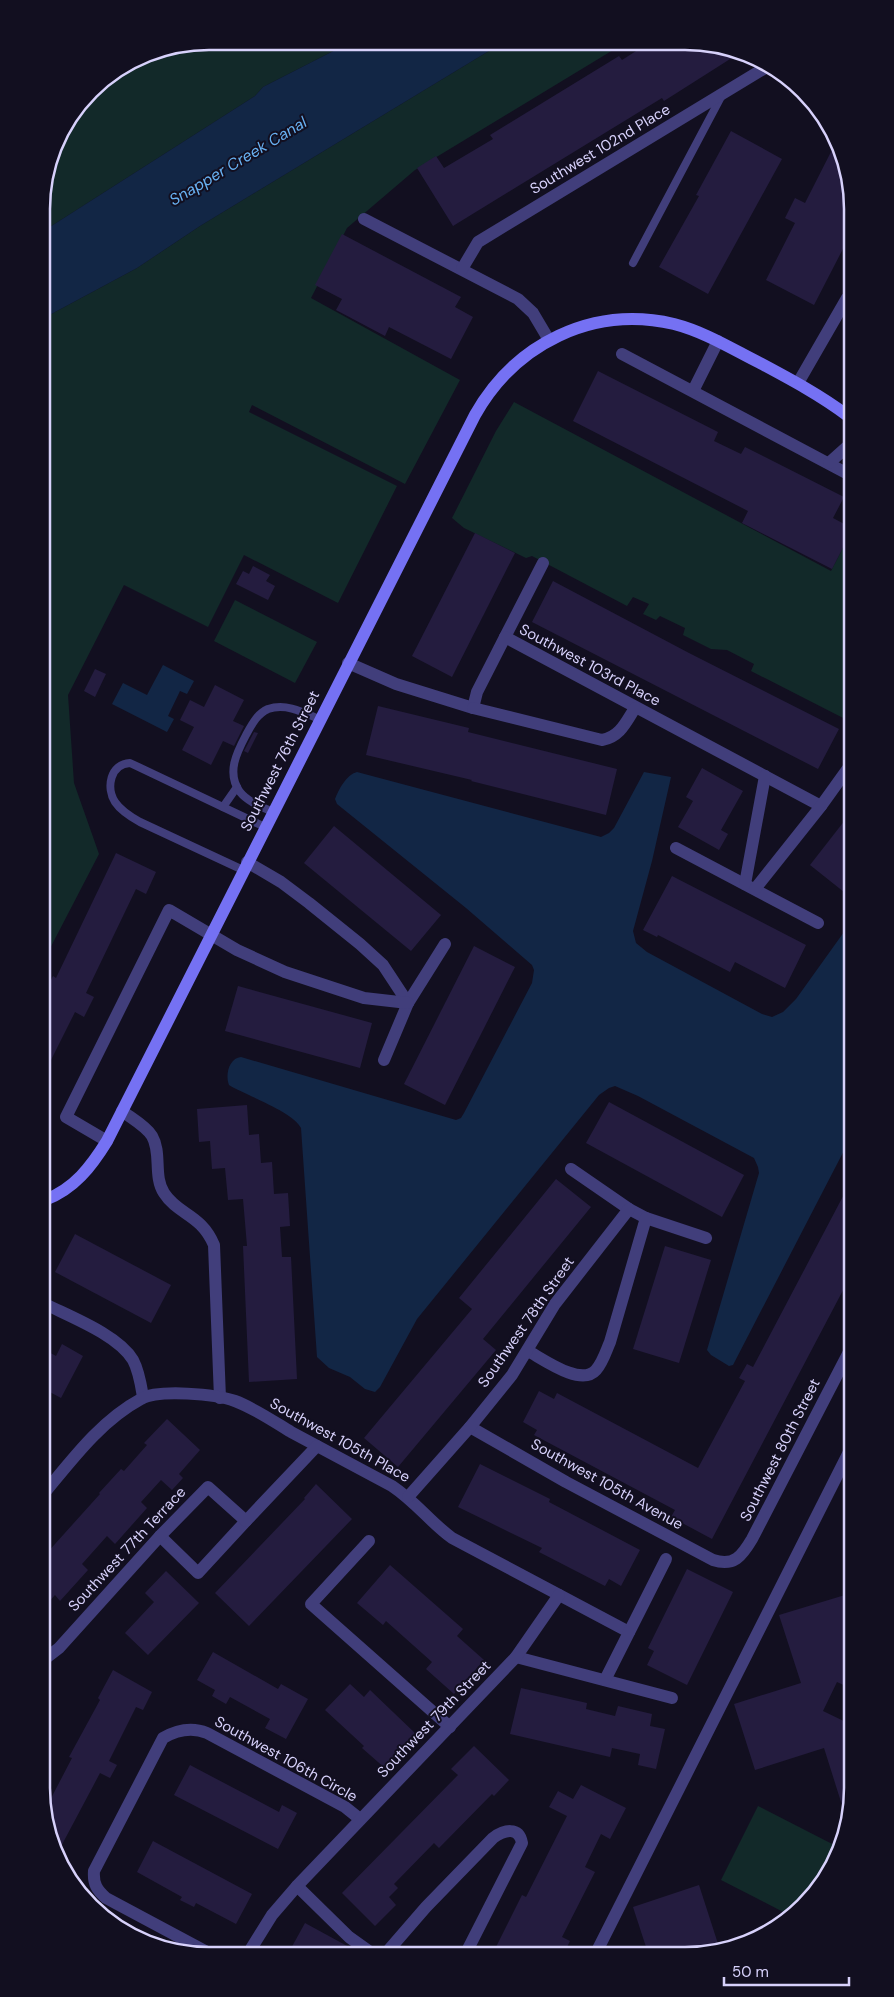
<svg xmlns="http://www.w3.org/2000/svg" width="894" height="1997" viewBox="0 0 894 1997" font-family="'DM Sans',sans-serif">
<rect width="100%" height="100%" fill="#120f20"/>
<g fill="#122929">
<path d="M 209,41 L 351,42 L 263,87 L 255,96 L 42,232 L 42,198 L 58,135 L 98,83 L 145,54 Z"/>
<path d="M 502,43 L 623,44 L 415,170 L 347,228 L 311,298 L 460,380 L 405,484 L 252,405 L 249,412 L 397,486 L 338,603 L 244,555 L 208,627 L 124,585 L 68,695 L 74,783 L 99,854 L 44,960 L 42,319 L 137,268 L 200,226 Z"/>
<path d="M 514,402 L 831,571 L 848,538 L 849,721 L 751,671 L 754,664 L 727,650 L 711,649 L 683,635 L 685,628 L 660,616 L 656,620 L 643,614 L 649,604 L 633,597 L 627,606 L 532,556 L 526,558 L 464,528 L 452,518 L 496,431 Z"/>
<path d="M 235,600 L 317,642 L 295,683 L 214,641 Z"/>
<path d="M 758,1806 L 840,1848 L 818,1890 L 791,1916 L 721,1880 Z"/>
</g>
<g fill="#122645">
<path d="M 351,42 L 502,43 L 200,226 L 137,268 L 42,319 L 42,232 L 255,96 L 263,87 Z"/>
<path d="M 163,665 L 194,681 L 187,694 L 180,691 L 168,716 L 174,719 L 167,732 L 112,704 L 123,683 L 147,695 Z"/>
<path d="M 357,772 L 601,837 L 609,833 L 614,828 L 644,772 L 671,777 L 652,861 L 633,931 L 636,943 L 647,952 L 762,1014 L 772,1017 L 783,1012 L 796,999 L 849,925 L 850,1139 L 733,1365 L 729,1366 L 711,1355 L 707,1350 L 759,1173 L 758,1167 L 754,1158 L 638,1096 L 615,1086 L 609,1088 L 599,1095 L 417,1319 L 380,1387 L 375,1392 L 365,1389 L 350,1377 L 329,1368 L 317,1357 L 301,1128 C 294,1112 245,1095 229,1085 C 225,1075 229,1058 241,1057 L 456,1120 L 461,1118 L 464,1113 L 532,983 L 534,970 L 532,965 L 466,908 L 337,804 L 335,799 C 339,789 346,775 357,772 Z"/>
</g>
<g fill="#241c3f">
<path d="M 647,44 L 718,44 L 738,54 L 664,101 L 662,98 L 453,226 L 417,168 L 436,156 L 444,168 L 493,139 L 490,135 L 619,56 L 622,60 Z"/>
<path d="M 731,131 L 782,159 L 708,294 L 659,267 L 699,196 L 696,195 Z"/>
<path d="M 837,140 L 847,165 L 847,241 L 814,305 L 766,280 L 795,223 L 785,218 L 795,198 L 805,203 Z"/>
<path d="M 342,234 L 461,297 L 455,307 L 473,317 L 451,359 L 389,327 L 385,336 L 336,310 L 342,299 L 315,285 Z"/>
<path d="M 598,371 L 718,432 L 714,441 L 741,454 L 745,447 L 844,497 L 833,518 L 848,526 L 848,538 L 832,569 L 742,523 L 748,511 L 573,421 Z"/>
<path d="M 475,533 L 515,553 L 452,677 L 412,656 Z"/>
<path d="M 253,566 L 270,575 L 266,581 L 275,586 L 268,600 L 236,584 L 243,571 L 249,574 Z"/>
<path d="M 553,581 L 689,653 L 839,729 L 818,769 L 532,622 Z"/>
<path d="M 95,669 L 106,674 L 95,697 L 84,691 Z"/>
<path d="M 215,685 L 244,700 L 233,721 L 244,726 L 234,746 L 223,741 L 211,765 L 182,750 L 194,727 L 180,720 L 190,700 L 204,707 Z"/>
<path d="M 378,706 L 469,728 L 468,732 L 617,769 L 606,815 L 471,781 L 472,780 L 366,755 Z"/>
<path d="M 254,732 L 258,733 L 248,753 L 244,751 Z"/>
<path d="M 702,768 L 743,791 L 721,830 L 728,834 L 719,850 L 678,827 L 693,801 L 686,797 Z"/>
<path d="M 849,815 L 849,896 L 810,865 Z"/>
<path d="M 334,826 L 441,915 L 411,951 L 304,863 Z"/>
<path d="M 116,853 L 156,872 L 146,894 L 136,889 L 86,993 L 94,997 L 84,1017 L 75,1012 L 45,1072 L 44,993 L 53,976 L 56,978 Z"/>
<path d="M 672,876 L 806,945 L 785,988 L 735,962 L 730,972 L 658,935 L 657,937 L 643,930 Z"/>
<path d="M 474,946 L 515,967 L 445,1105 L 404,1084 Z"/>
<path d="M 238,986 L 372,1023 L 360,1068 L 225,1031 Z"/>
<path d="M 609,1102 L 744,1175 L 722,1217 L 586,1143 Z"/>
<path d="M 247,1105 L 249,1135 L 259,1134 L 261,1163 L 272,1162 L 274,1194 L 288,1193 L 290,1226 L 280,1227 L 282,1257 L 291,1257 L 297,1379 L 249,1382 L 243,1246 L 247,1246 L 243,1199 L 228,1200 L 225,1168 L 212,1169 L 210,1141 L 199,1142 L 197,1109 Z"/>
<path d="M 556,1179 L 591,1207 L 483,1339 L 496,1350 L 398,1467 L 364,1438 L 472,1309 L 459,1298 Z"/>
<path d="M 850,1183 L 850,1277 L 712,1539 L 671,1517 L 675,1510 L 534,1435 L 537,1430 L 523,1422 L 539,1391 L 554,1399 L 557,1393 L 698,1468 L 745,1381 L 739,1378 L 747,1364 L 753,1367 Z"/>
<path d="M 75,1234 L 171,1285 L 151,1323 L 55,1272 Z"/>
<path d="M 665,1246 L 711,1260 L 679,1363 L 633,1349 Z"/>
<path d="M 62,1344 L 83,1356 L 61,1398 L 46,1390 L 45,1350 L 56,1356 Z"/>
<path d="M 167,1419 L 200,1450 L 179,1474 L 183,1478 L 172,1490 L 161,1480 L 141,1502 L 147,1508 L 115,1544 L 107,1536 L 82,1564 L 88,1570 L 60,1601 L 55,1595 L 46,1605 L 46,1554 L 100,1494 L 99,1493 L 121,1469 L 124,1471 L 147,1445 L 144,1443 Z"/>
<path d="M 480,1464 L 550,1499 L 549,1502 L 640,1550 L 621,1586 L 609,1579 L 605,1586 L 539,1552 L 542,1548 L 458,1507 Z"/>
<path d="M 316,1484 L 352,1519 L 249,1626 L 215,1593 L 305,1499 L 304,1498 Z"/>
<path d="M 390,1565 L 463,1629 L 457,1636 L 484,1660 L 454,1694 L 426,1669 L 432,1662 L 386,1621 L 383,1625 L 357,1603 Z"/>
<path d="M 687,1569 L 733,1592 L 687,1685 L 647,1665 L 654,1651 L 648,1648 Z"/>
<path d="M 166,1571 L 199,1603 L 148,1655 L 125,1633 L 154,1602 L 145,1593 Z"/>
<path d="M 845,1595 L 852,1617 L 852,1689 L 837,1682 L 823,1711 L 852,1725 L 852,1799 L 847,1821 L 824,1748 L 755,1770 L 734,1704 L 801,1683 L 779,1615 Z"/>
<path d="M 213,1652 L 278,1689 L 281,1684 L 308,1699 L 286,1739 L 265,1728 L 270,1719 L 230,1697 L 226,1704 L 212,1696 L 215,1690 L 197,1680 Z"/>
<path d="M 113,1670 L 152,1692 L 143,1710 L 136,1707 L 109,1761 L 117,1765 L 110,1778 L 100,1773 L 57,1854 L 47,1832 L 47,1806 L 72,1758 L 69,1757 L 100,1700 L 98,1698 Z"/>
<path d="M 350,1684 L 364,1697 L 370,1690 L 417,1735 L 386,1769 L 362,1748 L 364,1746 L 325,1710 Z"/>
<path d="M 521,1688 L 587,1703 L 586,1709 L 615,1716 L 618,1706 L 652,1714 L 650,1726 L 665,1729 L 656,1769 L 638,1765 L 640,1754 L 612,1748 L 610,1757 L 510,1734 Z"/>
<path d="M 474,1746 L 509,1780 L 494,1796 L 492,1794 L 439,1848 L 434,1843 L 394,1884 L 398,1888 L 389,1897 L 396,1905 L 375,1926 L 342,1893 L 458,1775 L 451,1769 Z"/>
<path d="M 190,1765 L 279,1812 L 282,1805 L 297,1813 L 278,1849 L 174,1795 Z"/>
<path d="M 581,1785 L 626,1808 L 610,1839 L 601,1834 L 585,1867 L 595,1872 L 562,1937 L 570,1941 L 565,1951 L 494,1951 L 522,1895 L 526,1897 L 567,1816 L 549,1807 L 558,1791 L 573,1799 Z"/>
<path d="M 153,1841 L 252,1894 L 236,1924 L 196,1903 L 194,1907 L 180,1900 L 182,1897 L 137,1872 Z"/>
<path d="M 699,1885 L 720,1950 L 647,1950 L 633,1907 Z"/>
<path d="M 305,1923 L 349,1947 L 356,1952 L 289,1952 Z"/>
</g>
<g fill="none" stroke-linecap="round" stroke-linejoin="round">
<g stroke="#413e7b" stroke-width="8">
<path d="M 633,263 L 721,97"/>
<path d="M 223,807 L 237,787"/>
<path d="M 273,812 C 262,807 248,802 240,792 C 226,773 237,752 246,735 C 252,724 257,714 268,709 C 286,703 303,712 319,719"/>
<path d="M 243,870 L 140,822 C 131,817 121,811 115,802 C 106,788 110,764 130,763 L 265,827"/>
</g>
<g stroke="#413e7b" stroke-width="12">
<path d="M 364,219 L 518,299 L 533,313 L 549,340"/>
<path d="M 462,269 L 478,242 L 765,68"/>
<path d="M 622,354 L 848,474"/>
<path d="M 798,383 L 847,298"/>
<path d="M 693,391 L 718,341"/>
<path d="M 829,463 L 848,446"/>
<path d="M 505,637 L 543,563"/>
<path d="M 348,663 L 396,684 L 473,708 L 477,692 L 505,637 L 821,806"/>
<path d="M 473,708 L 602,740 C 620,737 626,722 635,708"/>
<path d="M 676,848 L 818,923"/>
<path d="M 247,862 L 281,882 L 309,903 L 360,944 L 383,965 L 408,1003"/>
<path d="M 745,884 L 765,776"/>
<path d="M 755,889 L 821,806 L 849,767"/>
<path d="M 384,1060 L 408,1003 L 445,944"/>
<path d="M 122,1111 C 131,1118 146,1126 152,1136 C 162,1153 153,1176 164,1193 C 178,1215 201,1214 214,1245 L 220,1398"/>
<path d="M 107,1141 L 66,1117 L 169,910 L 237,950 L 285,972 L 364,998 L 408,1003"/>
<path d="M 571,1169 L 629,1209 L 646,1218 L 706,1238"/>
<path d="M 45,1304 C 71,1317 118,1335 133,1360 C 139,1371 141,1385 143,1397"/>
<path d="M 528,1351 C 543,1359 581,1387 596,1370 C 603,1362 606,1351 610,1342 L 646,1218"/>
<path d="M 470,1427 L 566,1482 L 713,1560 C 734,1567 742,1556 752,1539 L 851,1348"/>
<path d="M 46,1491 C 74,1457 102,1420 141,1399 C 158,1389 216,1394 235,1401 C 254,1408 273,1421 291,1432 C 325,1450 358,1468 392,1486 C 416,1502 430,1522 452,1538 L 629,1632"/>
<path d="M 408,1497 L 470,1427 L 512,1375 L 555,1304 L 629,1209"/>
<path d="M 160,1536 L 198,1573 L 246,1521"/>
<path d="M 369,1541 L 311,1604 L 450,1727"/>
<path d="M 516,1657 L 672,1698"/>
<path d="M 46,1658 L 59,1648 L 160,1536 L 208,1487 L 246,1521 L 317,1446"/>
<path d="M 605,1680 L 666,1559"/>
<path d="M 297,1886 L 349,1937 L 370,1952"/>
<path d="M 597,1951 L 851,1448"/>
<path d="M 207,1952 L 106,1898 C 97,1890 93,1884 94,1871 L 163,1738 C 177,1730 192,1727 207,1733 L 345,1807 L 360,1819"/>
<path d="M 249,1952 L 272,1915 L 297,1886 L 516,1657 L 559,1595"/>
<path d="M 387,1952 L 426,1907 L 493,1838 C 504,1830 519,1826 522,1843 L 467,1951"/>
</g>
<path stroke="#7571f3" stroke-width="12" d="M 45,1200 C 74,1189 91,1167 107,1141 L 475,415 C 515,344 592,305 674,324 C 705,332 732,349 760,363 C 790,379 820,395 848,416"/>
</g>
<g text-anchor="middle" dominant-baseline="central" stroke-width="4" stroke-linejoin="round" paint-order="stroke">
<g font-size="15" fill="#d7d1fb" stroke="#120f20">
<text transform="translate(600 149) rotate(-31)">Southwest 102nd Place</text>
<text transform="translate(590 665) rotate(28)">Southwest 103rd Place</text>
<text transform="translate(280 761) rotate(-63)">Southwest 76th Street</text>
<text transform="translate(526 1322) rotate(-55)">Southwest 78th Street</text>
<text transform="translate(340 1440) rotate(29)">Southwest 105th Place</text>
<text transform="translate(780 1450) rotate(-63)">Southwest 80th Street</text>
<text transform="translate(607 1484) rotate(29)">Southwest 105th Avenue</text>
<text transform="translate(127 1549) rotate(-47)">Southwest 77th Terrace</text>
<text transform="translate(434 1719) rotate(-46)">Southwest 79th Street</text>
<text transform="translate(286 1759) rotate(29)">Southwest 106th Circle</text>
</g>
<g font-size="16" font-style="italic" fill="#68b1f2" stroke="#120f20">
<text transform="translate(238 161) rotate(-31)">Snapper Creek Canal</text>
</g>
</g>
<path d="M0 0H894V1997H0ZM209 50H685A159 159 0 0 1 844 209V1788A159 159 0 0 1 685 1947H209A159 159 0 0 1 50 1788V209A159 159 0 0 1 209 50Z" fill="#120f20" fill-rule="evenodd"/>
<path fill="none" stroke="#d7d1fb" stroke-width="2.5" d="M209 50H685A159 159 0 0 1 844 209V1788A159 159 0 0 1 685 1947H209A159 159 0 0 1 50 1788V209A159 159 0 0 1 209 50Z"/>
<path d="M724 1977v8h125v-8" fill="none" stroke="#d7d1fb" stroke-width="2.5"/>
<text x="732" y="1977" font-size="15" fill="#d7d1fb" stroke="#120f20" stroke-width="4" paint-order="stroke">50 m</text>
</svg>
